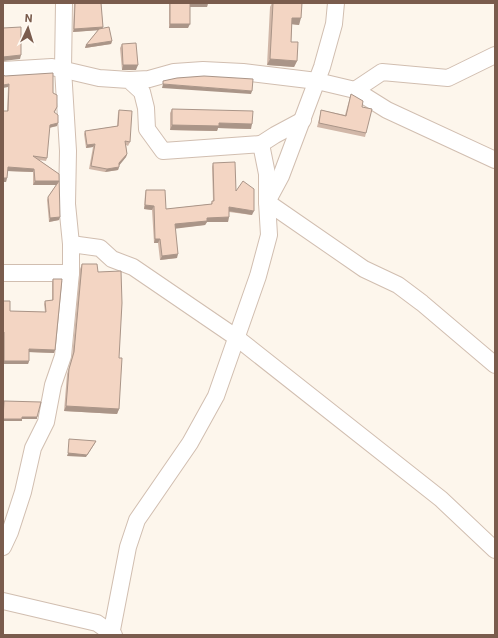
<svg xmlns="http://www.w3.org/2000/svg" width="498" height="638" viewBox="0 0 498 638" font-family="Roboto,sans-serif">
<rect width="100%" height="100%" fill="#fdf6ec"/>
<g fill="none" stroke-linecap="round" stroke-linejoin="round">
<defs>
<g id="minor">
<path d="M 3,70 L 52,67 L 99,78 L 129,80 L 142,92 L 146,108 L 147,129 L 163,151 L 261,144 L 267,174 L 267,202 L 364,269 L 398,285 L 422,303 L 495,365"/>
<path d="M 129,80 L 149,79 L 174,72 L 203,70 L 243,72 L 317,81 L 355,90 L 387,110 L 495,160"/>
<path d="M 355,90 L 382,72 L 448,78 L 495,55"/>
<path d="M 261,144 L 275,135 L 303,120"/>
<path d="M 71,244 L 100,248 L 112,259 L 133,267 L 237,338 L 441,499 L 495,550"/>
<path d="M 3,273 L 71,273"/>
<path d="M 3,547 L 10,532 L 23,492 L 33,448 L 46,422 L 53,385 L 63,356 L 71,273 L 71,244 L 67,204 L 68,151 L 63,69 L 64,3"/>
<path d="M 3,601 L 97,623 L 114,635"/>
<path d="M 111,635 L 128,547 L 137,520 L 190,443 L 216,396 L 258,276 L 269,235 L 267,202 L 281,176 L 322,67 L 334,24 L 336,3"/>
</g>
</defs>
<use href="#minor" stroke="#d1beb0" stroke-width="18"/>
<use href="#minor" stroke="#fff" stroke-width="16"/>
</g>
<g fill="#d1b7a8">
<path d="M 74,3 L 101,3 L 103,27 L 102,28 L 112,41 L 111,44 L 85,48 L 86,45 L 98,30 L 73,32 Z"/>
<path d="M 169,3 L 208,3 L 207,7 L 190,7 L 188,28 L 169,28 Z"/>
<path d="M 272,3 L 302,3 L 299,25 L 292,24 L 291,42 L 297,61 L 294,67 L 267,65 L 270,7 Z"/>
<path d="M 122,44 L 136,70 L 122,70 L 120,48 Z"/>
<path d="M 3,75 L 53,93 L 57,107 L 55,112 L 57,126 L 49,128 L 47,158 L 46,161 L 39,160 L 59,174 L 59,220 L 49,222 L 47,200 L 48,197 L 56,185 L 33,185 L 33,172 L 8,171 L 6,182 L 7,111 L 8,87 Z"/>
<path d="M 351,94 L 362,107 L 366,133 L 365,137 L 317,127 L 320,115 L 321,110 L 345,115 Z"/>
<path d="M 172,109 L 251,129 L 218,128 L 217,131 L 170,130 L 170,113 Z"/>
<path d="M 119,110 L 130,142 L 128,146 L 126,145 L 127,154 L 126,157 L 119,165 L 119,167 L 118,170 L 105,172 L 89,169 L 93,147 L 86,148 L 84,134 L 85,131 L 117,126 L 118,113 Z"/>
<path d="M 213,163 L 236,191 L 252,215 L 229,212 L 228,222 L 207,222 L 205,225 L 175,228 L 177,258 L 160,260 L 158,243 L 154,243 L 152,210 L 144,209 L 145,194 L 146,190 L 166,209 L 211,204 L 212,201 L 213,201 L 212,167 Z"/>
<path d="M 82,264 L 98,272 L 119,358 L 119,409 L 117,414 L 64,411 L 67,374 L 72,357 L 80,269 Z"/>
<path d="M 53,279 L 54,353 L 29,352 L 29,361 L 28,364 L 3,364 L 3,301 L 10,311 L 45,312 L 44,304 L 45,301 L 52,300 L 52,282 Z"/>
</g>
<g fill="#aa9588">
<path d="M 190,3 L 208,3 L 207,7 L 188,7 Z"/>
<path d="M 292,18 L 301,18 L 299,25 L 290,24 Z"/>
<path d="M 170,24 L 190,24 L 188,28 L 169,28 Z"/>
<path d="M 103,27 L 101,30 L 73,32 L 74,29 Z"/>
<path d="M 112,41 L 111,44 L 85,48 L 86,45 Z"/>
<path d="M 21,55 L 20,59 L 3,61 L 3,57 L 4,56 Z"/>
<path d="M 270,59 L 297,61 L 294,67 L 267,65 Z"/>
<path d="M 123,65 L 138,65 L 136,70 L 122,70 Z"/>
<path d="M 9,84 L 8,87 L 3,88 L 3,85 Z"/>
<path d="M 163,84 L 252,91 L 251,94 L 162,88 Z"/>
<path d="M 58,123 L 57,126 L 48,128 L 50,125 Z"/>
<path d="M 219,123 L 252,124 L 251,129 L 218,128 L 217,131 L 170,130 L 172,125 Z"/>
<path d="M 95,144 L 93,147 L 86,148 L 87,145 Z"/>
<path d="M 127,154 L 126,157 L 118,167 L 119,163 Z"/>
<path d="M 8,167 L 34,169 L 33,172 L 7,171 Z"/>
<path d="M 119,167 L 118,170 L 105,172 L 107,169 Z"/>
<path d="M 3,178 L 7,178 L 6,182 L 3,182 Z"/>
<path d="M 35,181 L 59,181 L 58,185 L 33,185 Z"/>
<path d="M 145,205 L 154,206 L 152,210 L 144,209 Z"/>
<path d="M 229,207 L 254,211 L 252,215 L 228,211 Z"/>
<path d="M 60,217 L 59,220 L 49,222 L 50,218 Z"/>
<path d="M 229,217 L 228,222 L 207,222 L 205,225 L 173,229 L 175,224 L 207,218 Z"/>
<path d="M 155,239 L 160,239 L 158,243 L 154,243 Z"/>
<path d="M 178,254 L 177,258 L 160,260 L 162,256 Z"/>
<path d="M 29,349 L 55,350 L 54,353 L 28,352 Z"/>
<path d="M 4,361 L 29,361 L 28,364 L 3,364 Z"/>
<path d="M 66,406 L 119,409 L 117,414 L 64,411 Z"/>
<rect x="22" y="417" width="15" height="2"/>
<rect x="3" y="419" width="19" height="2"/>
<path d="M 96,441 L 95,443 L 86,457 L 67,456 L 68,453 Z"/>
</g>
<g fill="#f3d5c3" stroke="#aa9588">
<path d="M 75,3 L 101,3 L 103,27 L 74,29 Z"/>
<rect x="170" y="3" width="20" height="21"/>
<path d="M 273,3 L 302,3 L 301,18 L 292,18 L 291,42 L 298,42 L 297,61 L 270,59 Z"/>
<path d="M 21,27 L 21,55 L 3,57 L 3,28 Z"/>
<path d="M 109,27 L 112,41 L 86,45 L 99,29 Z"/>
<path d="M 136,43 L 138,65 L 123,65 L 122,44 Z"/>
<path d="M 53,73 L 53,93 L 57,95 L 57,107 L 54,112 L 58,115 L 58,123 L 50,125 L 47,158 L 33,156 L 59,174 L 60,217 L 50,218 L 48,197 L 59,181 L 35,181 L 34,169 L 8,167 L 7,178 L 3,178 L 3,111 L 8,111 L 9,84 L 3,85 L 3,75 L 5,76 Z"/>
<path d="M 204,76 L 253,79 L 252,91 L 163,84 L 163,81 L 177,78 Z"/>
<path d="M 351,94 L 363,101 L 362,107 L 372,109 L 366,133 L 319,123 L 321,110 L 346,116 Z"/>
<path d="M 172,109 L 253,111 L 252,124 L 219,123 L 219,126 L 172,125 Z"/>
<path d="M 119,110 L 132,111 L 130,142 L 125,141 L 127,154 L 119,163 L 119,167 L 107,169 L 91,166 L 95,144 L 87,145 L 85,131 L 118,126 Z"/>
<path d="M 235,162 L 236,191 L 243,181 L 254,189 L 254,211 L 229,207 L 229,217 L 207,218 L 207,221 L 175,224 L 178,254 L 162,256 L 160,239 L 155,239 L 154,206 L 145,205 L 146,190 L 165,190 L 166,209 L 212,204 L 212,201 L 214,201 L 213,163 Z"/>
<path d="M 82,264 L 97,264 L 98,272 L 121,271 L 122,303 L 119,358 L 122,358 L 119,409 L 66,406 L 69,369 L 74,352 Z"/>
<path d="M 53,279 L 62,279 L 55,350 L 29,349 L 29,361 L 4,361 L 4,332 L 3,332 L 3,301 L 10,301 L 10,311 L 46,312 L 45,301 L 53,300 Z"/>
<path d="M 4,401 L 41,402 L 37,417 L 22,417 L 22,419 L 3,419 Z"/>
<path d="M 69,439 L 96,441 L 87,455 L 68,453 Z"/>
</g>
<rect width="498" height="638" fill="none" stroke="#7a5c4d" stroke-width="8"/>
<g transform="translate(28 28) rotate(4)" stroke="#fffaf3" stroke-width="3" paint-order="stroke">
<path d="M0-3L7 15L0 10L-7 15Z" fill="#7a5c4d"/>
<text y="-6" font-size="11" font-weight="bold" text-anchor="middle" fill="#7a5c4d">N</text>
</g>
</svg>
